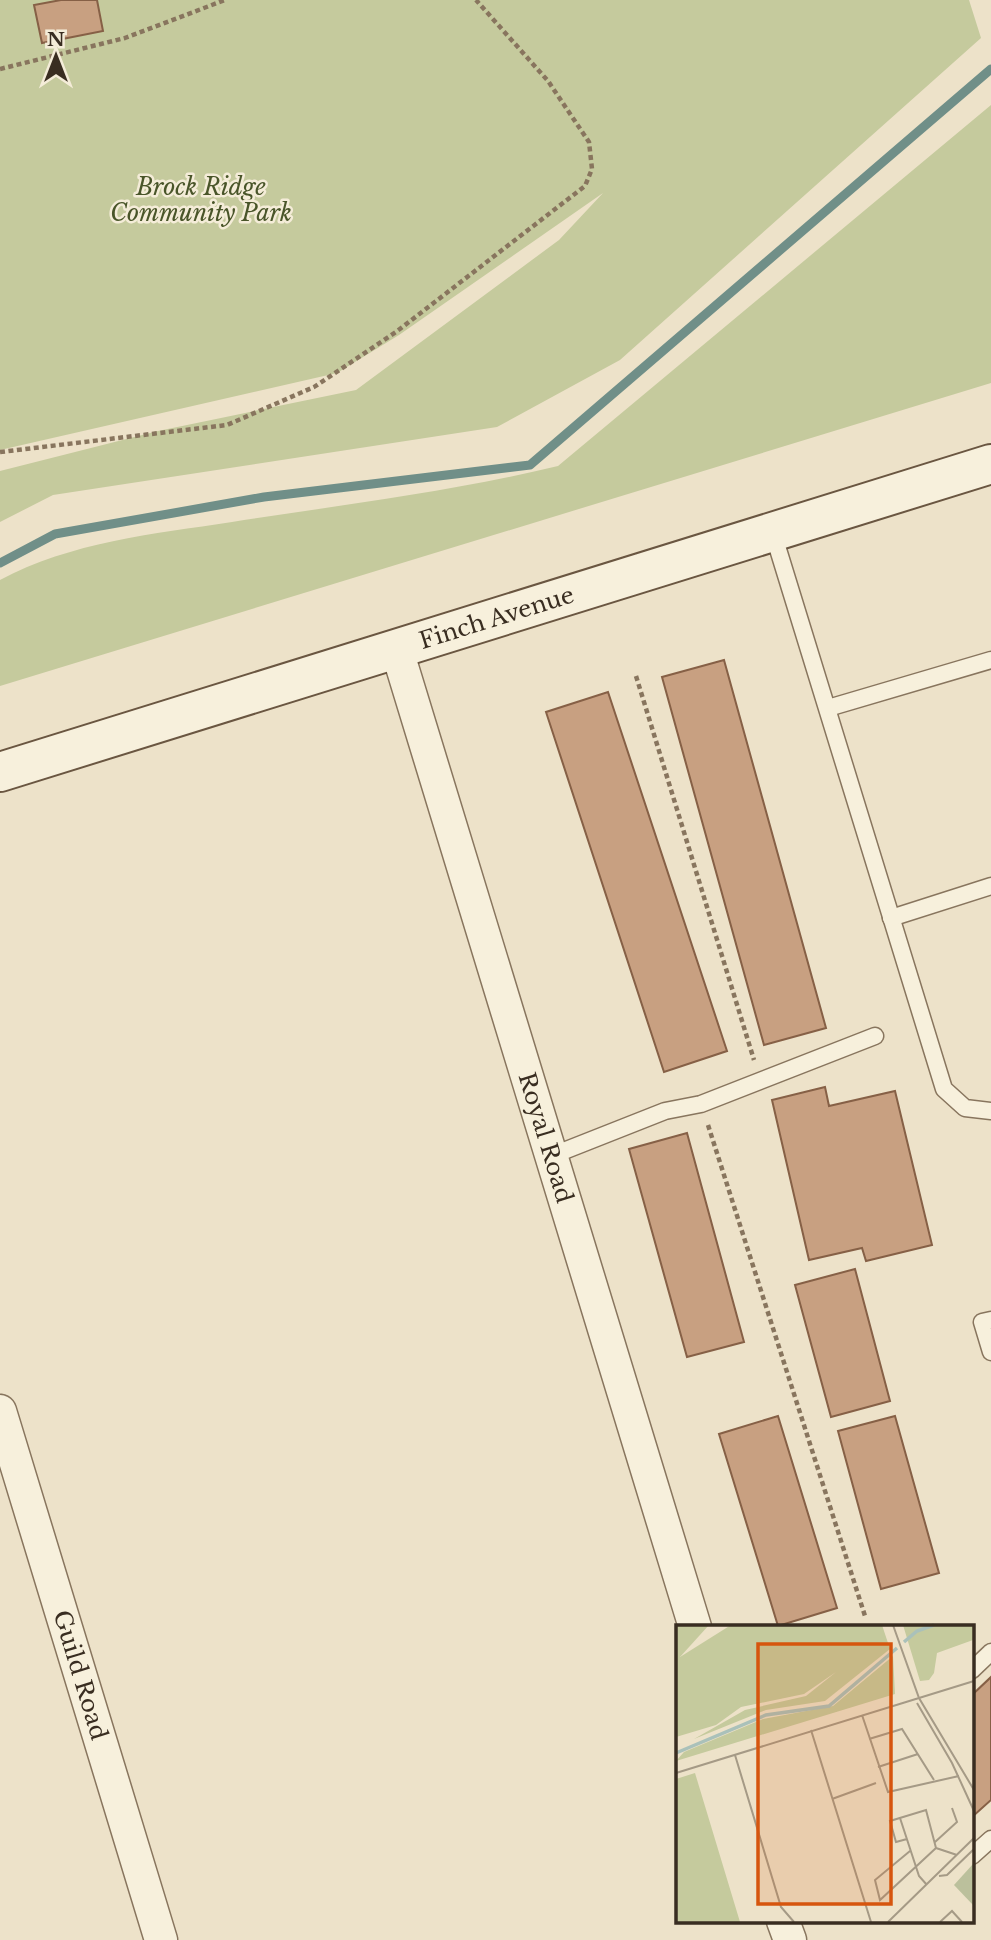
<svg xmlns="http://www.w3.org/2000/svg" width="991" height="1940" viewBox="0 0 991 1940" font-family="'Libre Baskerville',serif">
<rect width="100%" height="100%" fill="#ede2c9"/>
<g fill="#c5ca9d">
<path d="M 0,0 L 969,0 L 981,38 L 620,360 L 497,427 L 53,495 L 0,522 L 0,471 L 158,431 L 356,390 L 559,240 L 603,193 L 399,335 L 337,373 L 0,450 Z"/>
<path d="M 991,105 L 991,383 L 0,686 L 0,580 C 71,542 153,534 232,522 C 341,505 450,492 558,466 Z"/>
</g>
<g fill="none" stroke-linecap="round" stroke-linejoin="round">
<path stroke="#708f88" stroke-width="9" d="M 0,563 L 55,534 L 264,497 L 530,465 L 991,69"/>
</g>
<g fill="#c8a081" stroke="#866046" stroke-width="2">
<path d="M 61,0 L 97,0 L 103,31 L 42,43 L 34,5 Z"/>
<path d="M 724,660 L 826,1028 L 764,1045 L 662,677 Z"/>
<path d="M 608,692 L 727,1051 L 664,1072 L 546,712 Z"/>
<path d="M 825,1087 L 829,1106 L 895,1091 L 932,1245 L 866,1261 L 862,1248 L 809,1260 L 772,1100 Z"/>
<path d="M 687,1133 L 744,1342 L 687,1357 L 629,1149 Z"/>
<path d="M 855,1269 L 890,1401 L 831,1417 L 795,1285 Z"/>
<path d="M 778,1416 L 837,1608 L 778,1626 L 719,1434 Z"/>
<path d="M 895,1416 L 939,1573 L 881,1589 L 838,1431 Z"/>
<path d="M 991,1677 L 991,1800 L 972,1817 L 972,1695 Z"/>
</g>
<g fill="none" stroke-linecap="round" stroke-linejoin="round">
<defs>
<g id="lane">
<path d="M 773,533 L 944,1089 L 965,1108 L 991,1111"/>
<path d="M 828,708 L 991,660"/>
<path d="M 891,918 L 991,886"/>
<path d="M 551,1156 L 665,1111 L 701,1104 L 875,1036"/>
<path d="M 991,1320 L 982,1322 L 991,1352"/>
<path d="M 972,1670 L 991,1652"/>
<path d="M 972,1856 L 991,1839"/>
</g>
<g id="street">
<path id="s1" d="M 396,647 L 695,1627"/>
<path id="s2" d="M 0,1411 L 161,1940"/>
<path d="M 783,1921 L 790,1940"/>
</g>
<g id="secondary">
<path id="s3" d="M 0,772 L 991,464"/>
</g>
</defs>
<use href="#lane" stroke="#88755e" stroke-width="19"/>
<use href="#street" stroke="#88755e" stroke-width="35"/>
<use href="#secondary" stroke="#6a5641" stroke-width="42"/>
<g stroke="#88755e" stroke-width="4.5" stroke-dasharray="5 3.5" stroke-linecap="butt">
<path d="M 0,69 L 125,38 L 225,0"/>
<path d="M 0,452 L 227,425 L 314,387 L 396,332 L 585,186 L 592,169 L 589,142 L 548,81 L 476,0"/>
<path d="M 636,676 L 754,1060"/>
<path d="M 708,1125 L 865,1616"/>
</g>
<use href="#lane" stroke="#f7f0dc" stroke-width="16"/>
<use href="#street" stroke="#f7f0dc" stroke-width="32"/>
<use href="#secondary" stroke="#f7f0dc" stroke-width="38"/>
</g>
<g text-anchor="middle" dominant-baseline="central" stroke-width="5" stroke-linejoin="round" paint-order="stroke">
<g font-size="23" font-style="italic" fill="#495529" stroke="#f4ecd8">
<text x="201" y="187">Brock Ridge<tspan x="201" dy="26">Community Park</tspan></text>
</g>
<g font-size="23" fill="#392d21" stroke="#f4ecd8">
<text stroke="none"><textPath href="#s3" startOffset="520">Finch Avenue</textPath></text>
<text stroke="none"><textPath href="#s1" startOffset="513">Royal Road</textPath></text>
<text stroke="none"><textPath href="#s2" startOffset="276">Guild Road</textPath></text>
</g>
</g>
<g transform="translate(676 1625)">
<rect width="298" height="298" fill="#ede2c9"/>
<path d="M 0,0 L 33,0 L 4,32 L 55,0 L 206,0 L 214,24 L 149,76 L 90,85 L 18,114 L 69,85 L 130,71 L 160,47 L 128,69 L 65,82 L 40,100 L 0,112 ZM 227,0 L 297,0 L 297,15 L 261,28 L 258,48 L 253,55 L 244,56 ZM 217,31 L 219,69 L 0,136 L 8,127 L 87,94 L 157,81 ZM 19,148 L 64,297 L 0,297 L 0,154 Z" fill="#c5ca9d"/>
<path d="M 297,239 L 297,280 L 278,260 Z" fill="#bbc09c"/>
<path fill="none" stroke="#aac1ba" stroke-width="3.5" d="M 228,17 L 241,6 L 258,0M 0,128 L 90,90 L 153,81 L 221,23"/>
<path fill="none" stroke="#a59a86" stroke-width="2" d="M 217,0 L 243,73 L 298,165M 243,73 L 298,56M 241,78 L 276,138 L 298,186M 186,90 L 212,167 L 283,151M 135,105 L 195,297M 193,114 L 226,104 L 258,155M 59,130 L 105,282 L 118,297M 202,142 L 242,129M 0,148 L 243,73M 156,174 L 200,158M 224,193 L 243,251 L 251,260M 231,214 L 220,217 L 214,196 L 250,185 L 260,223M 259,217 L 281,197 L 276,183M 260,223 L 281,230M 234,226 L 199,255 L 204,275 L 260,223M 263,251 L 271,250 L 298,224M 212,297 L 298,213M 264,297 L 276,286 L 286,297"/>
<path fill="#d6550e" fill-opacity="0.15" stroke="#d6550e" stroke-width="3.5" d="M 82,19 L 215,19 L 215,279 L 82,279 Z"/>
<rect width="298" height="298" fill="none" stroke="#392d21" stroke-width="3.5"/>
</g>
<g transform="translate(56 56)" stroke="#f4ecd8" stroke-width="5" paint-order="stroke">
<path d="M0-5L12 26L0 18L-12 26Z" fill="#392d21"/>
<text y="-10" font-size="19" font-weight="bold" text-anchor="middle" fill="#392d21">N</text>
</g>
</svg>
